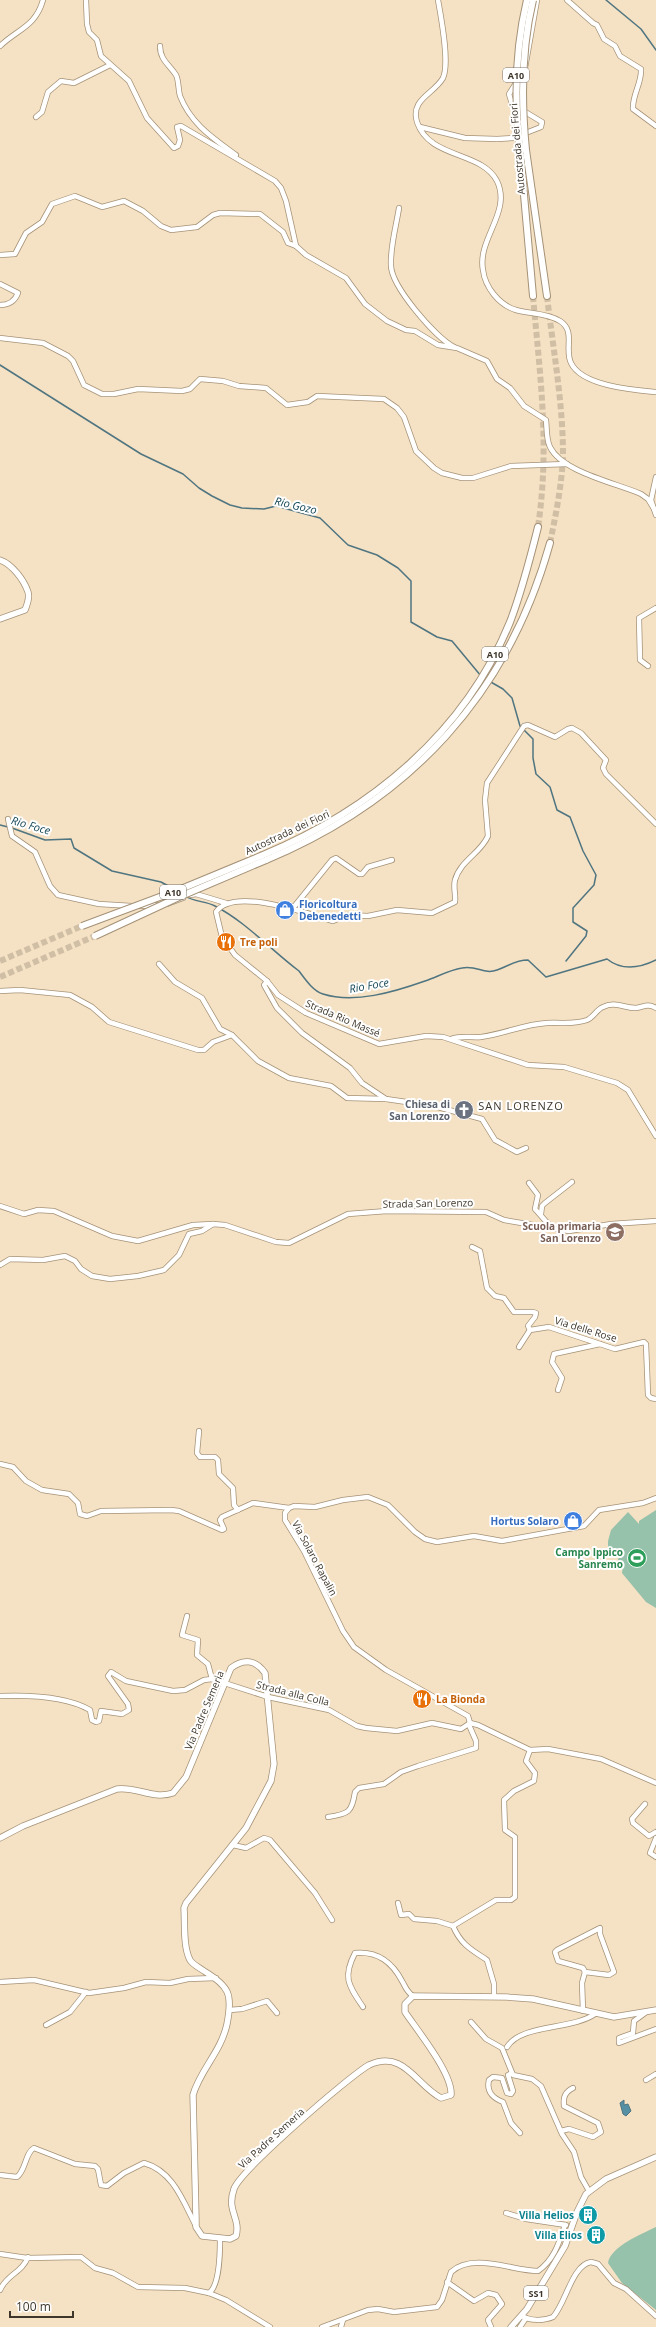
<svg xmlns="http://www.w3.org/2000/svg" width="656" height="2327" viewBox="0 0 656 2327" font-family="'Open Sans',sans-serif">
<rect width="100%" height="100%" fill="#f5e1c4"/>
<g fill="#96c1aa">
<path d="M 656,1510 L 656,1608 L 646,1602 L 622,1573 L 623,1565 L 617,1564 L 620,1552 L 608,1549 L 608,1541 L 611,1530 L 628,1512 L 639,1524 L 639,1521 Z"/>
<path d="M 656,2227 L 656,2310 L 622,2283 L 608,2263 C 611,2246 642,2234 656,2227 Z"/>
</g>
<path fill="#5690a5" stroke="#4f7580" d="M 624,2100 L 624,2105 L 628,2104 L 631,2111 L 626,2116 L 623,2114 L 620,2103 Z"/>
<g fill="none" stroke-linecap="round" stroke-linejoin="round">
<g stroke="#4f7580" stroke-width="1.5">
<path d="M 606,0 L 641,29 L 656,50"/>
<path d="M 0,365 L 141,454 L 183,474 L 199,488 L 212,496 L 230,505 L 242,508 L 264,509 L 276,506 L 320,518 L 348,545 L 377,555 L 398,568 L 411,581 L 411,622 L 437,637 L 452,641 L 481,676"/>
<path d="M 489,681 L 503,689 L 512,698 L 520,726 L 533,739 L 533,758 L 536,774 L 550,787 L 557,810 L 570,817 L 583,851 L 596,875 L 594,885 L 573,908 L 573,922 L 587,931 L 586,936 L 566,961"/>
<path d="M 0,825 L 8,827"/>
<path d="M 12,828 L 45,840 L 71,839 L 74,848 L 112,871 L 161,882 L 174,889"/>
<path d="M 185,896 C 194,902 206,901 215,906 C 246,922 271,950 299,971 C 305,979 313,991 323,994 C 354,1004 394,992 425,981 C 437,977 449,970 462,968 C 477,965 484,975 497,970 C 509,966 515,960 528,960 L 546,977 L 607,959 C 622,971 640,968 656,960"/>
</g>
<g stroke="#d0bfa5" stroke-width="6" stroke-dasharray="6 3" stroke-linecap="butt">
<path d="M 533,296 C 540,376 550,446 538,527"/>
<path d="M 547,296 C 553,349 563,402 563,455 C 562,484 556,514 550,543"/>
<path d="M 0,961 L 82,926"/>
<path d="M 0,977 L 95,936"/>
</g>
<defs>
<g id="minor">
<path d="M 86,0 L 87,24 L 89,32 L 97,40 L 101,56 L 129,81 L 147,118 L 174,148 L 178,146 L 180,140 L 177,127 L 181,126 L 275,181 L 281,188 L 286,201 L 296,246 L 306,255 L 346,278 L 365,304 L 387,321 L 406,330 L 415,331 L 438,345 L 457,348 L 487,361 L 497,379 L 510,388 L 524,406 L 546,420 C 547,428 546,439 550,447 C 562,472 616,483 641,494 L 648,499 L 656,512"/>
<path d="M 438,0 C 441,17 450,63 443,78 C 434,94 410,99 417,122 C 429,159 482,151 497,181 C 512,212 477,239 483,270 C 485,287 499,305 516,310 C 530,314 547,313 560,321 C 576,331 564,349 571,363 C 582,386 633,390 656,392"/>
<path d="M 567,0 L 593,23 L 597,25 L 604,39 L 615,46 L 620,56 L 641,69 C 642,83 632,95 633,109 L 656,126"/>
<path d="M 0,46 C 18,29 36,26 43,0"/>
<path d="M 160,46 C 160,60 169,64 176,75 C 179,81 178,89 180,96 C 191,124 213,138 236,155"/>
<path d="M 525,68 L 537,0"/>
<path d="M 36,117 L 42,112 L 48,92 L 61,81 L 74,83 L 110,65"/>
<path d="M 420,127 L 465,138 L 497,139 L 513,138 L 541,127 L 542,122 L 512,104 L 509,94 L 516,83"/>
<path d="M 399,208 C 396,227 390,247 391,266 C 392,287 435,337 454,347"/>
<path d="M 0,255 L 15,254 L 26,233 L 42,222 L 52,204 L 75,196 L 102,207 L 124,201 L 143,211 L 161,226 L 171,230 L 197,227 L 213,215 L 220,213 L 260,214 L 283,232 L 288,243 L 296,246"/>
<path d="M 0,284 L 18,293 C 15,301 9,305 0,305"/>
<path d="M 0,338 L 43,343 L 68,356 L 73,361 L 84,385 L 102,394 L 114,394 L 138,389 L 182,391 L 190,389 L 200,379 L 223,381 L 239,386 L 266,388 L 287,405 L 308,402 L 317,396 L 384,399 L 397,408 L 404,417 L 416,451 L 434,468 L 442,473 L 462,478 L 473,478 L 511,466 L 567,464"/>
<path d="M 656,477 L 651,500 L 656,515"/>
<path d="M 648,666 L 640,660 L 639,618 L 656,608"/>
<path d="M 8,819 L 12,836 L 35,852 L 50,886 L 58,895 L 99,904 L 132,906"/>
<path d="M 656,824 L 606,774 L 603,768 L 606,760 L 581,733 L 572,728 L 568,729 L 555,737 L 528,725 L 524,726 L 487,783 L 485,800 L 488,836 C 481,853 460,861 455,880 C 453,887 456,895 455,902 L 432,913 L 397,910 L 368,916 L 347,915 L 333,921 C 309,914 233,886 216,912 L 222,937 L 235,955 L 267,981 L 278,995 L 306,1013 L 379,1044 L 426,1036 L 443,1037 L 528,1065 L 564,1067 L 617,1083 L 628,1090 L 656,1136"/>
<path d="M 190,895 L 196,894 L 226,903"/>
<path d="M 167,904 L 183,898"/>
<path d="M 140,906 L 160,905"/>
<path d="M 293,908 L 332,860 L 336,858 L 359,874 L 362,874 L 368,867 L 392,860"/>
<path d="M 159,964 L 175,982 L 202,998 L 220,1029 L 232,1035 L 258,1061 L 289,1078 L 331,1086 L 347,1098 L 386,1099"/>
<path d="M 267,981 L 264,985 L 277,1008 L 302,1033 L 350,1068 L 362,1083 L 386,1099 L 434,1106 L 482,1119 L 495,1140 L 517,1152 L 526,1148"/>
<path d="M 0,991 L 20,990 L 70,995 L 92,1007 L 109,1022 L 198,1050 L 204,1050 L 213,1042 L 232,1035"/>
<path d="M 451,1039 C 460,1035 472,1038 481,1037 C 504,1034 525,1024 547,1023 C 560,1022 574,1025 587,1020 C 594,1017 596,1010 603,1007 C 615,1001 624,1008 636,1008 C 644,1007 647,1003 656,1008"/>
<path d="M 529,1183 L 538,1195 L 535,1209 L 551,1227"/>
<path d="M 0,1206 L 24,1214 L 38,1210 L 54,1211 L 112,1236 L 138,1241 L 193,1225 L 213,1224 L 225,1225 L 276,1242 L 289,1243 L 348,1214 L 387,1211 L 486,1212 L 504,1220 L 569,1231 L 611,1224 L 656,1221"/>
<path d="M 541,1214 L 542,1206 L 545,1203 L 572,1182"/>
<path d="M 472,1247 L 480,1251 L 487,1288 L 495,1296 L 504,1298 L 514,1312 L 533,1312 L 536,1313 L 535,1317 L 528,1326 L 530,1330 L 549,1327 L 615,1349 L 644,1342 L 646,1344 L 648,1395 L 651,1398 L 656,1399"/>
<path d="M 0,1265 L 10,1259 L 43,1260 L 65,1256 L 75,1261 L 81,1269 L 92,1276 L 110,1279 L 138,1276 L 164,1270 L 179,1255 L 189,1234 L 202,1231 L 213,1224"/>
<path d="M 519,1347 L 530,1330"/>
<path d="M 558,1390 L 562,1378 L 552,1362 L 554,1354 L 600,1344"/>
<path d="M 199,1431 L 197,1453 L 200,1457 L 215,1457 L 218,1460 L 219,1474 L 233,1488 L 234,1505 L 238,1510"/>
<path d="M 0,1464 L 13,1467 L 26,1481 L 42,1490 L 69,1494 L 78,1503 L 80,1514 L 87,1516 L 101,1511 L 171,1510 L 179,1511 L 222,1530 L 224,1529 L 220,1520 L 222,1517 L 253,1503 L 289,1508"/>
<path d="M 187,1616 L 182,1635 L 198,1640 L 197,1655 L 208,1664 L 212,1679"/>
<path d="M 0,1696 C 27,1695 66,1696 90,1710 L 92,1720 L 96,1722 L 99,1721 L 101,1711 L 122,1714 L 129,1710 L 128,1704 L 108,1676 L 111,1672 L 126,1681 L 173,1691 L 185,1690 L 204,1680 L 212,1679 L 268,1697 L 329,1710 L 357,1726 L 366,1728 L 397,1731 L 432,1723 L 461,1729 L 470,1723"/>
<path d="M 470,1723 L 468,1716 L 386,1670 L 354,1647 L 343,1631 L 304,1551 L 285,1520 L 285,1513 L 289,1508 L 294,1506 L 315,1507 L 343,1500 L 368,1497 L 388,1505 L 415,1532 L 425,1539 L 437,1542 L 474,1536 L 502,1541 L 584,1526 L 599,1510 L 643,1503 L 656,1498"/>
<path d="M 470,1723 L 478,1725 L 530,1750 L 548,1749 L 601,1759 L 656,1783"/>
<path d="M 645,1804 L 632,1819 L 633,1823 L 649,1836 L 656,1832"/>
<path d="M 328,1817 C 349,1814 352,1812 355,1792 L 359,1788 L 384,1784 L 401,1772 L 418,1766 L 476,1748 L 476,1741 L 469,1725"/>
<path d="M 656,1838 L 650,1853 L 656,1857"/>
<path d="M 233,1845 L 246,1848 L 264,1838 L 270,1840 L 315,1893 L 332,1920"/>
<path d="M 398,1903 L 401,1915 L 409,1914 L 414,1919 L 437,1921 L 453,1926 C 461,1945 472,1950 487,1960 L 494,1984 L 494,1996"/>
<path d="M 453,1926 L 496,1900 L 511,1900 L 515,1897 L 515,1837 L 505,1830 L 504,1800 L 514,1791 L 534,1781 L 535,1773 L 526,1761 L 530,1750"/>
<path d="M 600,1928 L 600,1934 L 614,1972 L 609,1975 L 585,1972 L 583,1968 L 558,1961 L 555,1952 L 557,1950 Z"/>
<path d="M 0,1982 L 34,1980 L 89,1993 L 124,1988 L 146,1982 L 170,1983 L 188,1979 L 216,1978"/>
<path d="M 363,2007 C 349,1986 342,1978 355,1953 C 378,1951 392,1962 402,1981 C 406,1988 407,1992 413,1996"/>
<path d="M 229,2010 L 242,2009 L 267,2001 L 277,2013"/>
<path d="M 583,2011 L 582,1983 L 585,1972"/>
<path d="M 645,2013 L 634,2021 L 633,2033 L 619,2038 L 619,2043 L 656,2029"/>
<path d="M 471,2022 L 486,2039 L 502,2048 L 513,2075 L 532,2079 L 541,2086 L 562,2134 L 574,2152 L 581,2177 L 589,2191"/>
<path d="M 46,2025 L 70,2012 L 86,1992"/>
<path d="M 507,2047 C 521,2024 572,2030 595,2014"/>
<path d="M 512,2073 L 508,2075 L 513,2091 L 511,2094 L 507,2093 L 502,2078 L 493,2077 L 489,2080 C 486,2092 493,2098 503,2102 L 511,2123 L 520,2133"/>
<path d="M 646,2080 L 656,2074"/>
<path d="M 561,2131 L 569,2129 L 593,2137 L 601,2132 L 598,2123 L 564,2106 C 563,2097 565,2092 573,2088"/>
<path d="M 0,2175 L 17,2177 C 26,2170 25,2153 34,2148 L 75,2164 L 95,2166 L 98,2169 L 101,2185 L 107,2186 L 124,2173 L 144,2163 C 173,2171 183,2201 196,2226"/>
<path d="M 506,2213 L 526,2219 L 566,2225"/>
<path d="M 0,2254 L 27,2258 L 81,2257 L 95,2268 L 113,2273 L 138,2287 L 185,2288 L 209,2293 L 226,2300 L 270,2327"/>
<path d="M 447,2282 L 474,2301 L 488,2293 L 496,2295 L 502,2304 L 488,2320 L 491,2327"/>
<path d="M 0,2290 C 7,2274 22,2273 28,2257"/>
<path d="M 209,2293 C 220,2285 220,2252 220,2239"/>
<path d="M 522,2316 C 530,2321 544,2321 553,2317 C 566,2303 572,2265 591,2262 L 598,2264 L 614,2283 L 626,2289 L 656,2316"/>
<path d="M 322,2327 L 368,2310 L 378,2309 L 394,2312 L 437,2307 L 442,2300 L 451,2272 C 473,2252 513,2271 538,2271 C 554,2260 559,2243 565,2225"/>
<path d="M 341,2327 L 343,2320"/>
<path d="M 520,2327 L 526,2318"/>
</g>
<g id="major">
<path d="M 0,560 C 12,564 24,580 28,592 C 30,598 27,605 25,610 L 0,619"/>
<path d="M 0,1838 L 23,1826 L 117,1789 C 136,1786 153,1800 173,1793 L 186,1777 L 231,1668 C 244,1658 256,1660 265,1673 L 274,1764 L 271,1781 L 246,1828 L 186,1903 L 184,1908 C 185,1923 183,1947 190,1960 C 193,1965 200,1968 204,1971 C 229,1986 233,1994 227,2024 C 221,2052 200,2070 193,2095 L 196,2219 L 196,2227 L 202,2236 L 230,2239 L 236,2236 C 241,2218 226,2211 234,2189 C 240,2171 348,2077 369,2065 C 404,2049 416,2085 441,2098 L 451,2095 C 453,2074 417,2030 405,2012 L 405,2004 L 413,1996 L 506,1997 L 533,1999 L 614,2017 L 656,2010"/>
<path d="M 511,2327 L 527,2309 L 565,2246 L 577,2212 L 586,2194 L 606,2179 L 656,2157"/>
</g>
<g id="highway">
<path d="M 520,150 L 533,296"/>
<path d="M 526,150 L 547,296"/>
<path d="M 263,855 C 371,810 465,733 510,622 C 522,591 530,559 538,527"/>
<path d="M 266,860 C 410,800 508,694 550,543"/>
</g>
</defs>
<use href="#minor" stroke="#a59277" stroke-width="6"/>
<use href="#major" stroke="#a59277" stroke-width="7"/>
<use href="#highway" stroke="#a59277" stroke-width="8"/>
<use href="#minor" stroke="#fff" stroke-width="4.5"/>
<use href="#major" stroke="#fff" stroke-width="5.5"/>
<use href="#highway" stroke="#fff" stroke-width="6"/>
<defs>
<g id="highway-bridge">
<path d="M 520,150 C 514,99 515,50 527,0"/>
<path d="M 526,150 C 521,99 521,50 533,0"/>
<path d="M 82,926 L 181,889 L 263,855"/>
<path d="M 95,936 L 179,897 L 266,860"/>
</g>
</defs>
<use href="#highway-bridge" stroke="#a59277" stroke-width="8" stroke-linecap="butt"/>
<use href="#highway-bridge" stroke="#fff" stroke-width="6"/>
</g>
<defs>
<symbol id="shop-disc" viewBox="-11 -11 22 22"><circle r="9.5" fill="#3f7fe0" stroke="#fff"/><path d="M-5-2.5h2.3a2.7 3.5 0 0 1 5.4 0H5L5.5 6h-11ZM-1.5-2.5h3a1.5 2.3 0 0 0-3 0Z" fill="#fff"/></symbol>
<symbol id="restaurant-disc" viewBox="-11 -11 22 22"><circle r="9.5" fill="#e8710a" stroke="#fff"/><path d="M-5-6h1v4h1v-4h1v4h1v-4h1v5L-1.5 .5V6h-2V.5L-5-1ZM5-6V6H3V1.5H1.5Q1.5-4 5-6Z" fill="#fff"/></symbol>
<symbol id="church-disc" viewBox="-11 -11 22 22"><circle r="9.5" fill="#6b7280" stroke="#fff"/><path d="M-1.2-6h2.4v3.5h3.3v2.4h-3.3V6h-2.4V-.1h-3.3v-2.4h3.3Z" fill="#fff"/></symbol>
<symbol id="school-disc" viewBox="-11 -11 22 22"><circle r="9.5" fill="#8d6e63" stroke="#fff"/><path d="M0-5L7-2L0 1L-7-2ZM-4 1L0 2.5L4 1V4Q0 6-4 4Z" fill="#fff"/></symbol>
<symbol id="stadium-disc" viewBox="-11 -11 22 22"><circle r="9.5" fill="#2e9e5b" stroke="#fff"/><path d="M0-5a6.5 5 0 1 0 0 10a6.5 5 0 1 0 0-10ZM-3.5-1.8h7v3.6h-7Z" fill="#fff"/></symbol>
<symbol id="building-disc" viewBox="-11 -11 22 22"><circle r="9.5" fill="#0f9aa8" stroke="#fff"/><path d="M-4-6H4V6H1V3H-1V6H-4ZM-2.5-4.3h1.7v1.8h-1.7ZM.8-4.3h1.7v1.8H.8ZM-2.5-1h1.7V.8h-1.7ZM.8-1h1.7V.8H.8Z" fill="#fff"/></symbol>
</defs>
<g fill-rule="evenodd">
<use href="#shop-disc" x="274" y="899" width="22" height="22"/>
<use href="#restaurant-disc" x="215" y="931" width="22" height="22"/>
<use href="#church-disc" x="453" y="1099" width="22" height="22"/>
<use href="#school-disc" x="604" y="1221" width="22" height="22"/>
<use href="#shop-disc" x="562" y="1510" width="22" height="22"/>
<use href="#stadium-disc" x="626" y="1547" width="22" height="22"/>
<use href="#restaurant-disc" x="411" y="1688" width="22" height="22"/>
<use href="#building-disc" x="577" y="2204" width="22" height="22"/>
<use href="#building-disc" x="585" y="2224" width="22" height="22"/>
</g>
<g text-anchor="middle" dominant-baseline="central" stroke-width="4" stroke-linejoin="round" paint-order="stroke">
<g fill="#fff" stroke="#78726a" stroke-width="1">
<rect x="503" y="68" width="26" height="14" rx="3"/>
<rect x="482" y="647" width="26" height="14" rx="3"/>
<rect x="160" y="885" width="26" height="14" rx="3"/>
<rect x="524" y="2286" width="24" height="14" rx="3"/>
</g>
<g font-size="9" font-weight="bold" fill="#3e362a">
<text x="516" y="75">A10</text>
<text x="495" y="654">A10</text>
<text x="173" y="892">A10</text>
<text x="536" y="2293">SS1</text>
</g>
<g font-size="10" fill="#3e362a" stroke="#fff">
<text transform="translate(517 149) rotate(-95)">Autostrada dei Fiori</text>
<text transform="translate(287 832) rotate(-25)">Autostrada dei Fiori</text>
<text transform="translate(343 1018) rotate(23)">Strada Rio Massé</text>
<text transform="translate(428 1203) rotate(-1)">Strada San Lorenzo</text>
<text transform="translate(586 1329) rotate(17)">Via delle Rose</text>
<text transform="translate(315 1558) rotate(62)">Via Solaro Rapalin</text>
<text transform="translate(293 1693) rotate(14)">Strada alla Colla</text>
<text transform="translate(204 1710) rotate(-67)">Via Padre Semeria</text>
<text transform="translate(271 2138) rotate(-42)">Via Padre Semeria</text>
</g>
<g font-size="10" font-weight="bold" fill="#366cbe" stroke="#fff" text-anchor="start">
<text x="299" y="904">Floricoltura<tspan x="299" dy="12">Debenedetti</tspan></text>
<text x="559" y="1521" text-anchor="end">Hortus Solaro</text>
</g>
<g font-size="10" font-weight="bold" fill="#c56008" stroke="#fff" text-anchor="start">
<text x="240" y="942">Tre poli</text>
<text x="436" y="1699">La Bionda</text>
</g>
<g font-size="10" font-weight="bold" fill="#5b616d" stroke="#fff" text-anchor="end">
<text x="450" y="1104">Chiesa di<tspan x="450" dy="12">San Lorenzo</tspan></text>
</g>
<g font-size="10" font-weight="bold" fill="#785e54" stroke="#fff" text-anchor="end">
<text x="601" y="1226">Scuola primaria<tspan x="601" dy="12">San Lorenzo</tspan></text>
</g>
<g font-size="10" font-weight="bold" fill="#27864d" stroke="#fff" text-anchor="end">
<text x="623" y="1552">Campo Ippico<tspan x="623" dy="12">Sanremo</tspan></text>
</g>
<g font-size="10" font-weight="bold" fill="#0d838f" stroke="#fff" text-anchor="end">
<text x="574" y="2215">Villa Helios</text>
<text x="582" y="2235">Villa Elios</text>
</g>
<g font-size="11" font-style="italic" fill="#0b3f4f" stroke="#fff">
<text transform="translate(296 505) rotate(13)">Rio Gozo</text>
<text transform="translate(31 825) rotate(16)">Rio Foce</text>
<text transform="translate(369 985) rotate(-10)">Rio Foce</text>
</g>
<g font-size="11" letter-spacing="1" fill="#3e362a" stroke="#fff">
<text x="521" y="1105">SAN LORENZO</text>
</g>
</g>
<path d="M10 2311v6h63v-6" fill="none" stroke="#3e362a" stroke-width="2"/>
<text x="16" y="2311" font-size="12" fill="#3e362a" stroke="#ffffff" stroke-width="3" paint-order="stroke">100 m</text>
</svg>
